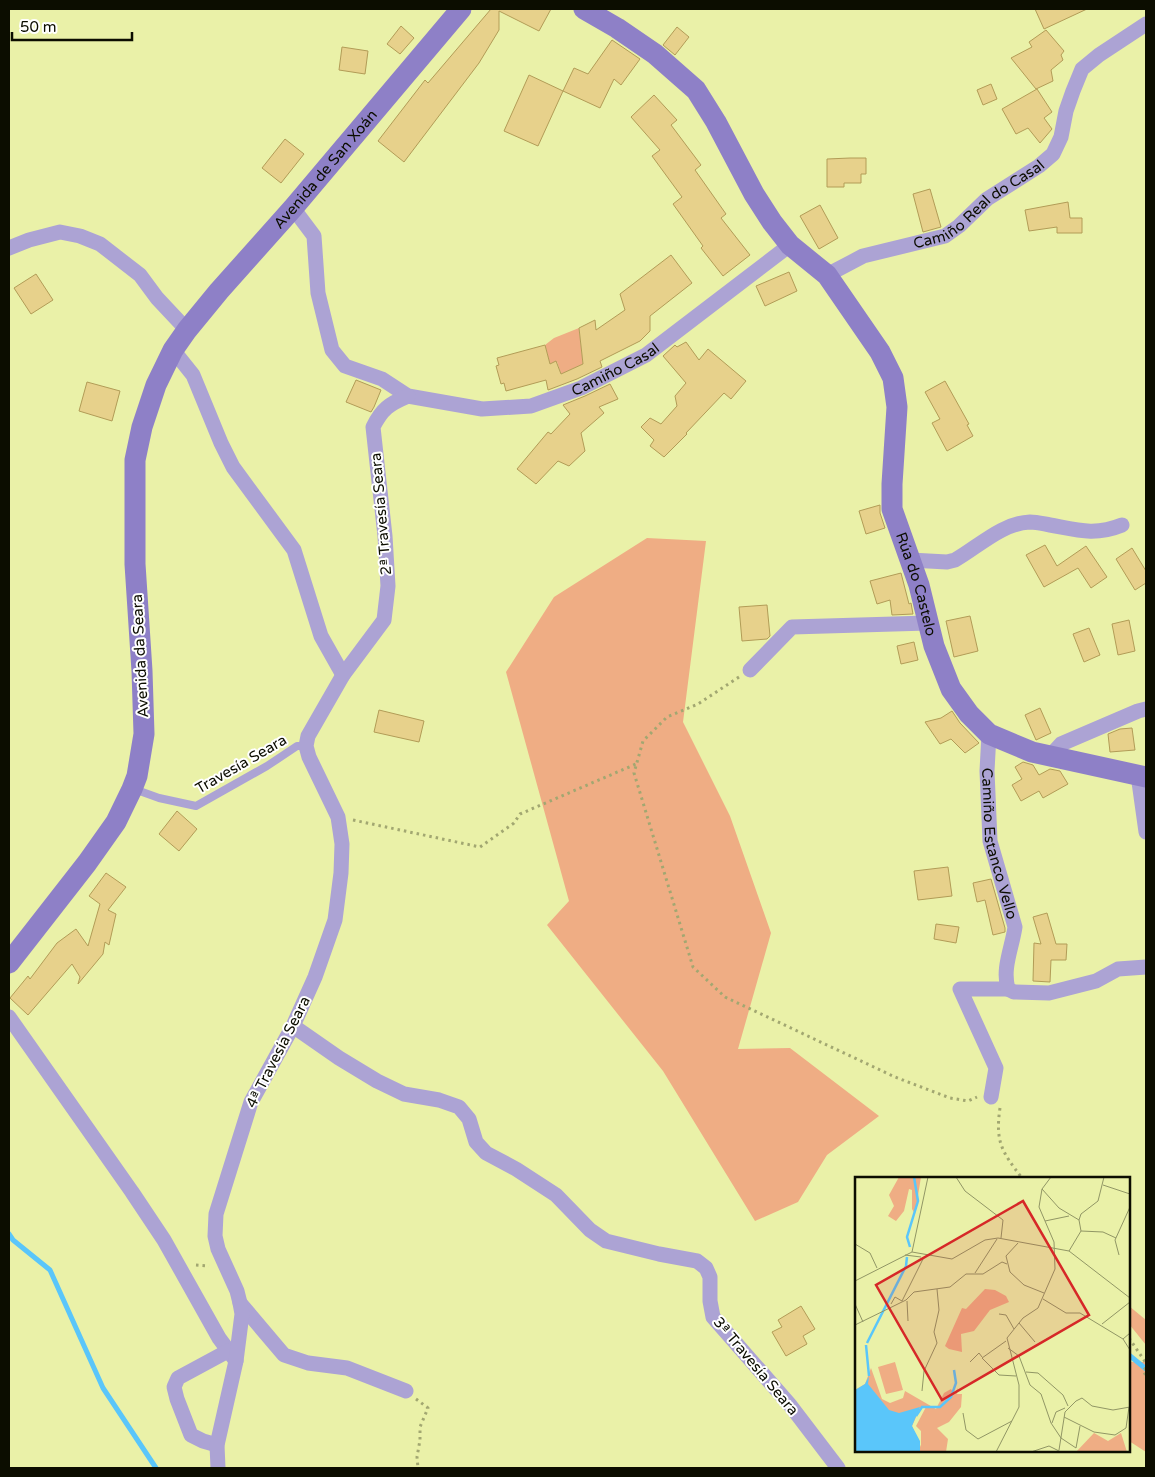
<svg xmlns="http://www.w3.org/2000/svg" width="1155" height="1477" viewBox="0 0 1155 1477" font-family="'Varela Round',sans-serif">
<rect width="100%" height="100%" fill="#eaf1a8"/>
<g fill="#efad84">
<path d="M 579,328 L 583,364 L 561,374 L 557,362 L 550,364 L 545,345 L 554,338 Z"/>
<path d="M 647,538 L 706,541 L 683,722 L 730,816 L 771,933 L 738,1049 L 790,1048 L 879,1116 L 827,1155 L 798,1202 L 755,1221 L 663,1071 L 547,925 L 569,901 L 506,672 L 554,597 Z"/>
<path d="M 1129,1306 L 1146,1320 L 1146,1345 L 1129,1324 Z"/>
<path d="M 1129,1362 L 1146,1362 L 1146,1452 L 1129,1441 Z"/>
</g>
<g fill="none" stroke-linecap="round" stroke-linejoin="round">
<g stroke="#5ac6fa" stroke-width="5">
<path d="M 9,1234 L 13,1240 L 50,1270 L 103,1388 L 156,1468"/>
<path d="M 1129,1355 L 1146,1369"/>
</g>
</g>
<g fill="#e7d18b" stroke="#b29c57">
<path d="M 491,9 L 551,9 L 539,31 L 499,11 L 499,30 L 479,63 L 404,162 L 378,141 L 425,80 L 428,83 Z"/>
<path d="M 1035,9 L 1087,9 L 1044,29 Z"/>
<path d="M 401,26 L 414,38 L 400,54 L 387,44 Z"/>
<path d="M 677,27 L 689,37 L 675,55 L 663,45 Z"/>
<path d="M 1046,30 L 1064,51 L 1061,55 L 1063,60 L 1051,70 L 1053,81 L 1036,89 L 1011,58 L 1032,47 L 1029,42 Z"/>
<path d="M 612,40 L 640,59 L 621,85 L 614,79 L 600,108 L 563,91 L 574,68 L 588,74 Z"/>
<path d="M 342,47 L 368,51 L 365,74 L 339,70 Z"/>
<path d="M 529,75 L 563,91 L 538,146 L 504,131 Z"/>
<path d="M 991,84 L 997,99 L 983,105 L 977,90 Z"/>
<path d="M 1037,89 L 1052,112 L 1044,118 L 1052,129 L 1040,143 L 1028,128 L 1016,134 L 1002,109 Z"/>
<path d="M 654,95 L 677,120 L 671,125 L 701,165 L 695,170 L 726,214 L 721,218 L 750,255 L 723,276 L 701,248 L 703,246 L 673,204 L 682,197 L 652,156 L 660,150 L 631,117 Z"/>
<path d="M 285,139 L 304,154 L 281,183 L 262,168 Z"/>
<path d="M 850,158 L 866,158 L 866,174 L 861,174 L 861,183 L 844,183 L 844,187 L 827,187 L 827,159 Z"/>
<path d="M 930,189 L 941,227 L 923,232 L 913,194 Z"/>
<path d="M 1068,202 L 1070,218 L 1082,218 L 1082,233 L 1057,233 L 1057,227 L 1029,231 L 1025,210 Z"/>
<path d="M 820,205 L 838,238 L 819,249 L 800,216 Z"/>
<path d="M 671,255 L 692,283 L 650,316 L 650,331 L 640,341 L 600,361 L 602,367 L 577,379 L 548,390 L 546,380 L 506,391 L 504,383 L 501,384 L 496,366 L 499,365 L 497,358 L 545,345 L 550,364 L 556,361 L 561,374 L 583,364 L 579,328 L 595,320 L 596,330 L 625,310 L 620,294 Z"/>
<path d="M 789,272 L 797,291 L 765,306 L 756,286 Z"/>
<path d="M 36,274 L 53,300 L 31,314 L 14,288 Z"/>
<path d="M 686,342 L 699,360 L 708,349 L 746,381 L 731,399 L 724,393 L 686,433 L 687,434 L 664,457 L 650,446 L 654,440 L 641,427 L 650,418 L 661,424 L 677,406 L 675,396 L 686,383 L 663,356 L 675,345 L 677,347 Z"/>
<path d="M 356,380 L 381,390 L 374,407 L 371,412 L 346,402 Z"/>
<path d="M 945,381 L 969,424 L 967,425 L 973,436 L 947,451 L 932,423 L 940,419 L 925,392 Z"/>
<path d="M 87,382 L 120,391 L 112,421 L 79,411 Z"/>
<path d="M 610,384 L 618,399 L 599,407 L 604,413 L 581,433 L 585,451 L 569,466 L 558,461 L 536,484 L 517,469 L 548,432 L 551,434 L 570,414 L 563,405 L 585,396 Z"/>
<path d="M 880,505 L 880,513 L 885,528 L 866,534 L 859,511 Z"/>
<path d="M 1045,545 L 1057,566 L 1086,546 L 1107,577 L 1091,588 L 1078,568 L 1044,587 L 1026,555 Z"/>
<path d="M 1132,548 L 1146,571 L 1146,583 L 1135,590 L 1116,559 Z"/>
<path d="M 901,573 L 909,604 L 911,603 L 913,614 L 892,615 L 890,600 L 877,604 L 870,581 Z"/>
<path d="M 767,605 L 770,636 L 767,639 L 742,641 L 739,607 Z"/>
<path d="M 970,616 L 978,651 L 954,657 L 946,621 Z"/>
<path d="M 1129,620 L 1135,651 L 1118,655 L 1112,624 Z"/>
<path d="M 1089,628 L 1100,655 L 1084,662 L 1073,634 Z"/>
<path d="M 914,642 L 918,660 L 901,664 L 897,646 Z"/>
<path d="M 1040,708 L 1051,733 L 1036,740 L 1025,715 Z"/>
<path d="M 379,710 L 424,721 L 419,742 L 374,732 Z"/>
<path d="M 952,711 L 960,723 L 979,743 L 965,753 L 951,739 L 940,744 L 925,722 L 941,718 Z"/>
<path d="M 1132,728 L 1135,750 L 1110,752 L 1108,734 L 1120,729 Z"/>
<path d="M 1023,762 L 1033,765 L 1039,775 L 1050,769 L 1060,771 L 1068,784 L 1043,798 L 1039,791 L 1021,801 L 1012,785 L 1022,779 L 1015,767 Z"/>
<path d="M 177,811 L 197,829 L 179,851 L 159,834 Z"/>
<path d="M 948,867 L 952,896 L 918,900 L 914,871 Z"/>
<path d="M 106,873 L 126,887 L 108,910 L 116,914 L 109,945 L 105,942 L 103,954 L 78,984 L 80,977 L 72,964 L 28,1015 L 10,998 L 28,976 L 30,979 L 57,943 L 76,929 L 88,946 L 100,904 L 89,896 Z"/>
<path d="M 991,879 L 1005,928 L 1005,932 L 993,935 L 985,900 L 977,902 L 973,883 Z"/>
<path d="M 1047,913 L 1056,944 L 1067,944 L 1066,960 L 1051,960 L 1050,982 L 1033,981 L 1034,943 L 1041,944 L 1033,917 Z"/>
<path d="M 936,924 L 959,927 L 956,943 L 934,939 Z"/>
<path d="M 801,1306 L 815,1329 L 803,1336 L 807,1344 L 786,1356 L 772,1332 L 782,1327 L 778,1320 Z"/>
</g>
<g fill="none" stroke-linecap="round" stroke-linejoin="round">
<g stroke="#a2a771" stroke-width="3" stroke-dasharray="2.5 4" stroke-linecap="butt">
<path d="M 739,677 L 698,704 L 667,717 L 643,741 L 634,773 L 693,967 L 725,997 L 895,1077 L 950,1098 L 968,1101 L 977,1097"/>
<path d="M 353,820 L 480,847 L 514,823 L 520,814 L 636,764"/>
<path d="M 1000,1108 C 995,1142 1002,1152 1022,1178"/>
<path d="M 196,1265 L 209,1266"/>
<path d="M 1129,1338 L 1146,1363"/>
<path d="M 1146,1368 L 1143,1370 L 1146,1376"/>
<path d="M 416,1399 L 428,1408 L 420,1427 L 420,1440 L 417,1457 L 418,1468"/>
</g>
<path stroke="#aca3d4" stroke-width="8" d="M 134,789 L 159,798 L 196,806 L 267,766 L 297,746 L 306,746"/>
<g stroke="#aca3d4" stroke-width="15">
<path id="s1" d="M 293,208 L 314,236 L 318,293 L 332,350 L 345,366 L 382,379 L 408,396 L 482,409 L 531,406 L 581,388 L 646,355 L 790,245"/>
<path d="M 9,248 L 29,240 L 60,232 L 80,236 L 100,244 L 140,275 L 157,298 L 187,330"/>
<path id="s2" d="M 827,275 L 863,256 L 945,236 L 959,226 L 987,199 L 1039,166 L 1053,154 L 1061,137 L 1066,111 L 1073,91 L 1082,69 L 1099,55 L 1146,24"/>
<path d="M 173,350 L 193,375 L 221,443 L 233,467 L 294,550 L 321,636 L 343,675"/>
<path d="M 910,560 L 947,562 L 955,560 C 978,547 1002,523 1030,522 C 1037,522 1044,524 1050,525 C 1077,530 1095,536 1122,525"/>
<path d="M 750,670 L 792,627 L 928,623"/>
<path id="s3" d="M 989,734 L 987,771 L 990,841 L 1015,927 C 1012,948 1002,968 1008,989 L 1014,992 L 1049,993 L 1096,981 L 1118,969 L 1146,967"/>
<path d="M 1050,756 L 1061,744 L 1138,711 L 1146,709"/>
<path d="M 1138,775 L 1146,832"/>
<path d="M 9,1017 L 132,1192 L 164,1240 L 219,1338 L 236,1361"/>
<path d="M 293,1026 L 339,1058 L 377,1081 L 404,1094 L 439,1100 L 459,1107 L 469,1119 L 476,1142 L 486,1153 L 516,1169 L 556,1195 L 590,1230 L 606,1241 L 659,1254 L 697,1261 L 706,1268 L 710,1277 L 710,1301 L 713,1317 L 790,1405 L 838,1468"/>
<path d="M 991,1097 L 996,1068 L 960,989 L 1008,989"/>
<path d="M 240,1303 L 284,1355 L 308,1363 L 347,1368 L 406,1391"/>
<path d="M 217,1445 L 203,1441 L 191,1435 L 177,1399 L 174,1387 L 178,1378 L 228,1351"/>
<path d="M 218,1468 L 217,1445 L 236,1361 L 242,1314 L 240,1303 L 237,1291 L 218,1249 L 215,1236 L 216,1214 L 251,1102 L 293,1026 L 315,977 L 335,920 L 341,873 L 342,844 L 338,817 L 309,757 L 306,746 L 308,736 L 343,675 L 384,620 L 388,586 L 385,536 L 373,427 C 382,409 389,404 408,396"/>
</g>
<g stroke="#8e80c7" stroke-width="21">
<path id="s4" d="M 584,9 L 617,28 L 655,54 L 696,90 L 716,122 L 754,194 L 772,222 L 790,245 L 827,275 L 880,352 L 893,378 L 897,407 L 892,484 L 892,509 L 919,585 L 934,646 L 951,689 L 969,714 L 989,734 L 1032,752 L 1146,777"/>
<path id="s5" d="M 9,963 L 87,863 L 116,822 L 132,789 L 137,776 L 144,734 L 142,671 L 135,564 L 135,460 L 142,427 L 156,385 L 173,350 L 187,330 L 219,291 L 293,208 L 461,9"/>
</g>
</g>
<g text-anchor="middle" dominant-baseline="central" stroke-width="4" stroke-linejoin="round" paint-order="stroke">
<g font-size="15" fill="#0c0d00" stroke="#fff">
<text stroke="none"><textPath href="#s5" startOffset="898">Avenida de San Xoán</textPath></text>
<text stroke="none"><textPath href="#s2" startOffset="170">Camiño Real do Casal</textPath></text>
<text stroke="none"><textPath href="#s1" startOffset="458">Camiño Casal</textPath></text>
<text transform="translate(381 514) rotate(-95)">2ª Travesía Seara</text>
<text stroke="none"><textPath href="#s4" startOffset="701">Rúa do Castelo</textPath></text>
<text transform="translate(140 656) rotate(-93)">Avenida da Seara</text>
<text transform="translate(241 764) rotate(-30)">Travesía Seara</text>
<text stroke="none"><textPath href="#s3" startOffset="111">Camiño Estanco Vello</textPath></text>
<text transform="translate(278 1052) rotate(-63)">4ª Travesía Seara</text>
<text transform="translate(756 1366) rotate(50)">3ª Travesía Seara</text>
</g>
</g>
<g transform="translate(855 1177)">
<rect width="275" height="275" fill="#eaf1a8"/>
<path d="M 44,0 L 66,0 L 60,37 L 57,32 L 57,13 L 54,12 L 49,34 L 41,44 L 33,39 L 39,29 L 34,18 ZM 130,112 L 140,113 L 151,119 L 154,125 L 135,133 L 119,154 L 106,157 L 107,175 L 94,172 L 90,169 L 107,131 L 111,132 ZM 40,185 L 48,213 L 31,217 L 23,190 ZM 16,191 L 27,222 L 35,226 L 48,221 L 50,214 L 81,232 L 89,216 L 96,212 L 99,217 L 103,211 L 102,217 L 107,217 L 106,230 L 94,245 L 82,251 L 93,262 L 91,275 L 0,275 L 0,213 L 10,207 ZM 71,230 L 61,249 L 66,254 L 66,270 L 57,249 L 65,231 ZM 239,256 L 253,264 L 266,256 L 272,275 L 221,275 Z" fill="#efad84" fill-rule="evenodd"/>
<path d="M 14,199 L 13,207 L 34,233 L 44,236 L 65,230 L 57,249 L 65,264 L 65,275 L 0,275 L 0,213 L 10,207 Z" fill="#5ac6fa"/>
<path fill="none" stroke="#5ac6fa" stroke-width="2.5" d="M 55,70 L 52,60 L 63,24 L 59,0M 12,166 L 51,89 L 52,80M 11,168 L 14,199M 61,239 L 67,230 L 85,230 L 96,220 L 101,206 L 99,193"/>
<path fill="none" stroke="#919665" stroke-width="1" d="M 101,0 L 110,14 L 148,43 L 146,61M 248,8 L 275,17M 187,12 L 204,31 L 224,43M 190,44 L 214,39M 226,54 L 248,55 L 261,61M 163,66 L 151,79 L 155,95 L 169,108 L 189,116M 0,67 L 15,76 L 22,91M 214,74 L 226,54 L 224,43 L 226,37 L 243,24 L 249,0M 57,75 L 73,0M 50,78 L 66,80M 264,78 L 260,63 L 275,30M 120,96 L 142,62M 0,104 L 57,75 L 97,82 L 130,63 L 143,61 L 214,74 L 275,121M 188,122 L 211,136 L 225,136 L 268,162M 47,124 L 69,80M 52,124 L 53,144M 0,127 L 8,145M 36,127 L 40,120 L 47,124M 144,137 L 151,138 L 159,152M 164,146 L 180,165M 247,147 L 275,125M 0,148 L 51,123 L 59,115 L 95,110 L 111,97 L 128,97 L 147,85 L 152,87M 275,156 L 268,162 L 275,173M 151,164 L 127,181 L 144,198 L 161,199M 153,171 L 164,179 L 175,208 L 186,217 L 196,246 L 206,261 L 221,271 L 225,249M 115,185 L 124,176 L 127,180M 171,195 L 183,196 L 208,218 L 213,229M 67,214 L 69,194 L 82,166 L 79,155 L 84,133 L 82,112M 108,236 L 111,253 L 123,262 L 157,244M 209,240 L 239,255 L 260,258 L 271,251 L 274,230M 197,246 L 201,235 L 210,231M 204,273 L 210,235 L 221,224 L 227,221 L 237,229 L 258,233 L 275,230M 141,275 L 164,230 L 164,208 L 152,161 L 168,141 L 183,131 L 200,92 L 199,65 L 184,30 L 187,12 L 196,0M 176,275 L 194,269 L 206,275"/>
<path fill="#d62828" fill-opacity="0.15" stroke="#d62828" stroke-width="2.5" d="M 168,24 L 234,138 L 87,223 L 21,108 Z"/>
<rect width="275" height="275" fill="none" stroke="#0c0d00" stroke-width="2.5"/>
</g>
<rect width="1155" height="1477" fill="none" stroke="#0c0d00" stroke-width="20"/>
<path d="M12 32v8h120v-8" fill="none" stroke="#0c0d00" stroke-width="2.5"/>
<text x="20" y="32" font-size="15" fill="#0c0d00" stroke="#ffffff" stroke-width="4" paint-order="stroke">50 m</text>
</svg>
